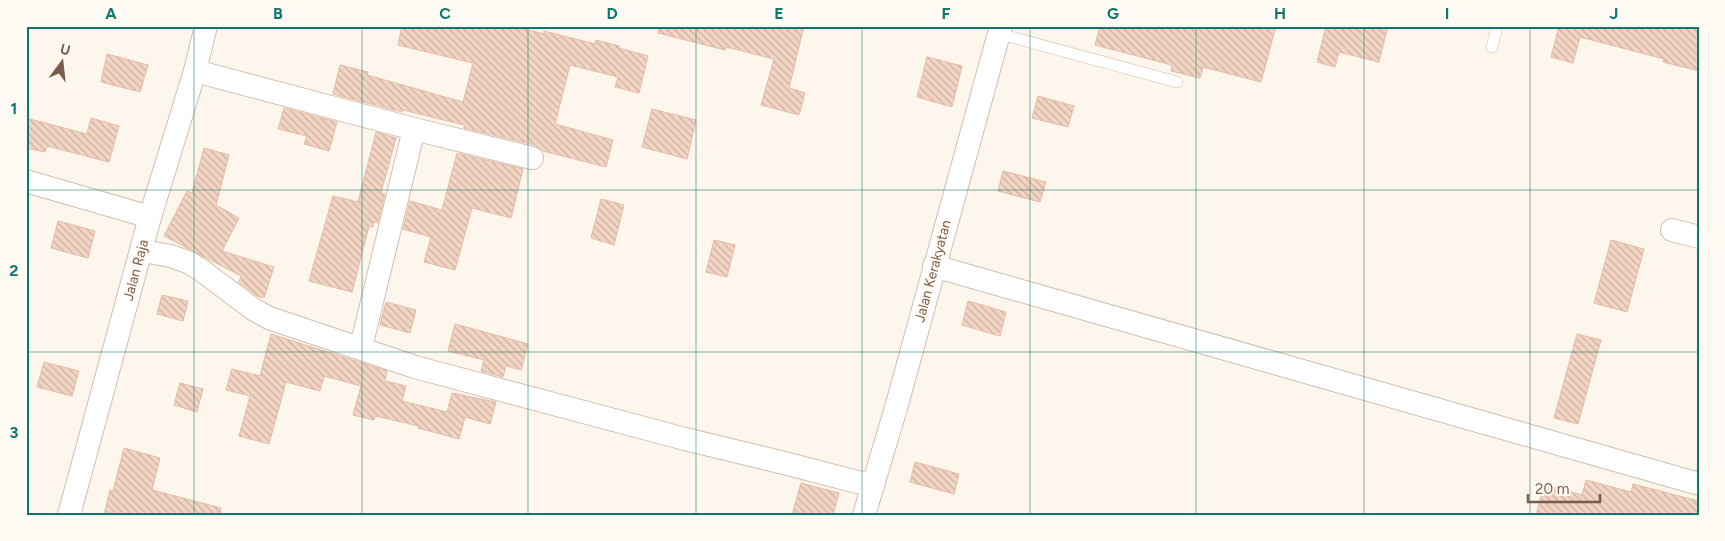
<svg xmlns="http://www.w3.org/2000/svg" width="1725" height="541" viewBox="0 0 1725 541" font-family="Figtree,sans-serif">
<defs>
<pattern id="building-back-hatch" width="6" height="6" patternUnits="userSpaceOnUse" patternTransform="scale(1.25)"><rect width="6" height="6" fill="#f3d5c3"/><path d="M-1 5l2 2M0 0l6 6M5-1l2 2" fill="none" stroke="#cab0a1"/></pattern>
</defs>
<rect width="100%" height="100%" fill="#fdf6ec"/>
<g fill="url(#building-back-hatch)" stroke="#e6bba3">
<path d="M 402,26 L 514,26 L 544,34 L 544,31 L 595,44 L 596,40 L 619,46 L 619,48 L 648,56 L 639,93 L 615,87 L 618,77 L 570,65 L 555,124 L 613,140 L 606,167 L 543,151 L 535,145 L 464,128 L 464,125 L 403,110 L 402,112 L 333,94 L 340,65 L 368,72 L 367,75 L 463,102 L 473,63 L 398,45 Z"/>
<path d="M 659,26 L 804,26 L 789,88 L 805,93 L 799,115 L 761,105 L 774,59 L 726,47 L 725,50 L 658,33 Z"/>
<path d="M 1100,26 L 1276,26 L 1261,82 L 1203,67 L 1200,78 L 1171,71 L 1172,65 L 1095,45 Z"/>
<path d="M 1326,26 L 1388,26 L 1379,62 L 1339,52 L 1335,67 L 1317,62 Z"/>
<path d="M 1559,26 L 1699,26 L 1699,71 L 1663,62 L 1664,59 L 1580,37 L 1573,63 L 1551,57 Z"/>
<path d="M 107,54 L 148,65 L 140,92 L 101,82 Z"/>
<path d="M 927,57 L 962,66 L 952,107 L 917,97 Z"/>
<path d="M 1038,96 L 1074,106 L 1068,127 L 1032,118 Z"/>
<path d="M 284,108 L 337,122 L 329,151 L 304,144 L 307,136 L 278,129 Z"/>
<path d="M 652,109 L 696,120 L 687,159 L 642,147 Z"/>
<path d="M 26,118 L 87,134 L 91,118 L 119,126 L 109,162 L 47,146 L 45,152 L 26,148 Z"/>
<path d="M 376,132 L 396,138 L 381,193 L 385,194 L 378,223 L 374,222 L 373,227 L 369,226 L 352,292 L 309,281 L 333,196 L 358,202 Z"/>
<path d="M 204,148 L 229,155 L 216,205 L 239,218 L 222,251 L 274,267 L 264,298 L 257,296 L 239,282 L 241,276 L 164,236 L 187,191 L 192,193 Z"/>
<path d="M 457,153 L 523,169 L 511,218 L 472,208 L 455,270 L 424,262 L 431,237 L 403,229 L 410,201 L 442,210 Z"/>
<path d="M 1003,171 L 1046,182 L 1040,202 L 998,191 Z"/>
<path d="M 601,199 L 624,205 L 614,245 L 591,238 Z"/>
<path d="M 58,221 L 95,231 L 88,258 L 51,248 Z"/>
<path d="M 714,240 L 735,245 L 727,277 L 706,272 Z"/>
<path d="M 1611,240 L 1644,249 L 1627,312 L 1594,303 Z"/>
<path d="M 162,295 L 188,301 L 183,321 L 157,314 Z"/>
<path d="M 968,301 L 1006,312 L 1000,336 L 962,325 Z"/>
<path d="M 386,302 L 416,310 L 410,333 L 380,325 Z"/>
<path d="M 455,324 L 528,344 L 521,370 L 506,366 L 503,377 L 481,371 L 484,360 L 448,351 Z"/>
<path d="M 271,334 L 387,371 L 385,381 L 406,386 L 402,401 L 447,412 L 452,393 L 496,402 L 490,424 L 465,417 L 459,439 L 418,428 L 419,426 L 375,416 L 374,420 L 353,415 L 361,386 L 324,376 L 320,391 L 286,382 L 269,444 L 239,436 L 250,396 L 226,390 L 232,369 L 260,376 Z"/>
<path d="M 1577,334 L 1601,340 L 1578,424 L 1554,418 Z"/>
<path d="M 44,362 L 79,371 L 72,396 L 37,387 Z"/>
<path d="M 180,383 L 203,389 L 197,412 L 174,405 Z"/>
<path d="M 124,448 L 160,458 L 152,490 L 221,508 L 220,515 L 104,515 L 110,490 L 113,491 Z"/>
<path d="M 915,462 L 959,474 L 954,494 L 910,482 Z"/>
<path d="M 1586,480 L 1631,492 L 1633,484 L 1699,501 L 1699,515 L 1536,515 L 1544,485 L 1582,495 Z"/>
<path d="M 801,483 L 839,493 L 833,515 L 792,515 Z"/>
</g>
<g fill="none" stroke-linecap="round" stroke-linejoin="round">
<defs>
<g id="lane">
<path d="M 1000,34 L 1177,82"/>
<path d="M 1492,47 L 1497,26"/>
</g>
<g id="street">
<path d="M 195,71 L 414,129 L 532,158"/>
<path d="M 26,181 L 150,217"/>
<path d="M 1672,230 L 1699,237"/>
<path d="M 142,251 L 171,256 L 190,263 L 201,270 L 253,309 L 269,318 L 415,367 L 685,439 L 788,464 L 873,486"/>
<path d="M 934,266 L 1699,484"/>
<path d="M 361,347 L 414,129"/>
<path d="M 69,515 L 150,217 L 195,71 L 206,26"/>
<path d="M 864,515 L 896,408 L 1001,26"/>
</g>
</defs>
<use href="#lane" stroke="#d1beb0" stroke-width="12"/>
<use href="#street" stroke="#d1beb0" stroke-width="24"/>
<use href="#lane" stroke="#fff" stroke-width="11"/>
<use href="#street" stroke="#fff" stroke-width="22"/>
</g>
<path fill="none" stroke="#0f766e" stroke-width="1" stroke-opacity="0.55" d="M 194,26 L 194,515M 362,26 L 362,515M 528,26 L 528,515M 696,26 L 696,515M 862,26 L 862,515M 1030,26 L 1030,515M 1196,26 L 1196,515M 1364,26 L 1364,515M 1530,26 L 1530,515M 26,190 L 1699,190M 26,352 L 1699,352"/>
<g text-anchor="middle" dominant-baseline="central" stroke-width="4.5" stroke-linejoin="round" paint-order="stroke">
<g font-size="14" fill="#7a5c4d" stroke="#fffaf3">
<text transform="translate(136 270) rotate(-75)">Jalan Raja</text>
<text transform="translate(933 271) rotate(-75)">Jalan Kerakyatan</text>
</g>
</g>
<rect width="1725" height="541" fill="none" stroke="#fffaf3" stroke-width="55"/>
<g transform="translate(62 62) rotate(15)" stroke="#fffaf3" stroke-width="4" paint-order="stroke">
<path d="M0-4L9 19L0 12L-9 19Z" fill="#7a5c4d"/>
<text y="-8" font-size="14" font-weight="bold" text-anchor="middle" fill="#7a5c4d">U</text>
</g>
<path d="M1528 494v8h72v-8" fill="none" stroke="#7a5c4d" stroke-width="2.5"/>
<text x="1535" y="494" font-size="15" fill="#7a5c4d" stroke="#fffaf3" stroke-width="4" paint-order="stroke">20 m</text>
<rect x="28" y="28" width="1670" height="486" fill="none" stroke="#0f766e" stroke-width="2"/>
<g font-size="16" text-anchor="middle" font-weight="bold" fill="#0f766e">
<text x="111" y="19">A</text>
<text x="278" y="19">B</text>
<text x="445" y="19">C</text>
<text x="612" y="19">D</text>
<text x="779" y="19">E</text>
<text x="946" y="19">F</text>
<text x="1113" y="19">G</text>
<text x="1280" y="19">H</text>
<text x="1447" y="19">I</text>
<text x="1614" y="19">J</text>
<text x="14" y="114">1</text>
<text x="14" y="276">2</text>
<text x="14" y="438">3</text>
</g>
</svg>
